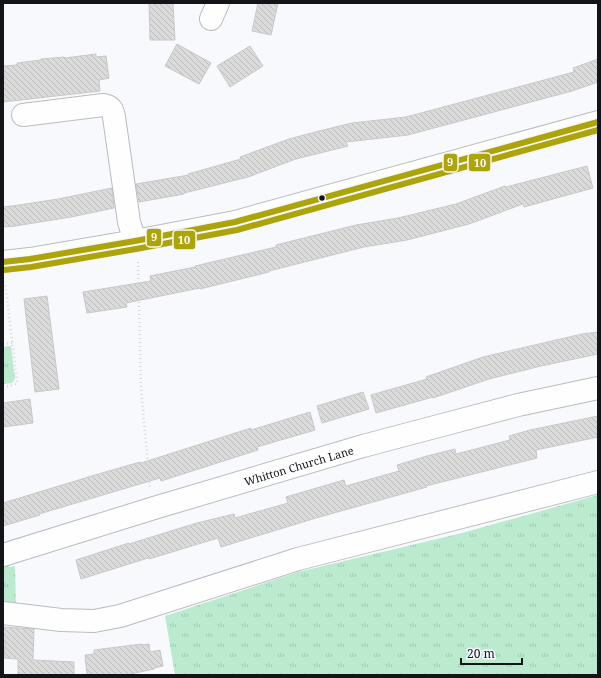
<svg xmlns="http://www.w3.org/2000/svg" width="601" height="678" viewBox="0 0 601 678" font-family="'Noto Serif',serif">
<defs>
<pattern id="grass-tufts" width="24" height="20" patternUnits="userSpaceOnUse"><rect width="24" height="20" fill="#bbebcf"/><path d="M3 7l-1-3M5 7V3M7 7l1-3M15 17l-1-3M17 17v-4M19 17l1-3" fill="none" stroke="#a0c9b1"/></pattern>
<pattern id="building-back-hatch" width="6" height="6" patternUnits="userSpaceOnUse"><rect width="6" height="6" fill="#dcdbdb"/><path d="M-1 5l2 2M0 0l6 6M5-1l2 2" fill="none" stroke="#bcbbbb"/></pattern>
</defs>
<rect width="100%" height="100%" fill="#f7f9fd"/>
<g fill="url(#grass-tufts)">
<path d="M 11,346 L 15,379 L 12,383 L 3,384 L 3,347 Z"/>
<path d="M 598,495 L 598,675 L 175,675 L 165,616 L 298,572 L 462,533 Z"/>
<path d="M 3,562 L 10,567 L 15,566 L 16,605 L 3,603 Z"/>
</g>
<g fill="url(#building-back-hatch)" stroke="#c9c8c9">
<path d="M 149,3 L 173,3 L 175,40 L 150,40 Z"/>
<path d="M 258,3 L 278,3 L 271,35 L 252,31 Z"/>
<path d="M 177,44 L 211,63 L 199,84 L 165,66 Z"/>
<path d="M 250,46 L 263,66 L 230,87 L 217,66 Z"/>
<path d="M 96,54 L 96,57 L 106,56 L 109,78 L 99,80 L 100,91 L 3,102 L 3,66 L 17,65 L 17,63 L 41,60 L 41,59 L 64,57 L 65,58 Z"/>
<path d="M 598,59 L 598,82 L 572,91 L 408,135 L 346,142 L 348,146 L 296,159 L 248,177 L 184,193 L 184,194 L 139,202 L 136,184 L 189,175 L 188,174 L 241,159 L 240,157 L 289,139 L 319,131 L 352,123 L 406,117 L 574,72 L 573,68 Z"/>
<path d="M 587,166 L 593,188 L 524,207 L 523,204 L 469,224 L 407,240 L 364,247 L 269,271 L 269,272 L 200,289 L 200,288 L 126,303 L 127,307 L 87,313 L 83,292 L 151,281 L 150,276 L 195,267 L 195,266 L 276,247 L 276,245 L 356,225 L 398,218 L 456,204 L 505,186 L 506,187 Z"/>
<path d="M 112,188 L 114,208 L 71,217 L 15,226 L 3,227 L 3,207 L 19,205 L 58,199 Z"/>
<path d="M 47,296 L 59,389 L 35,392 L 24,299 Z"/>
<path d="M 598,332 L 598,354 L 541,366 L 489,379 L 433,398 L 433,397 L 376,413 L 371,395 L 427,379 L 426,377 L 483,357 L 582,334 Z"/>
<path d="M 363,392 L 369,409 L 322,423 L 317,406 Z"/>
<path d="M 30,399 L 33,423 L 3,427 L 3,403 Z"/>
<path d="M 310,412 L 315,430 L 257,447 L 258,450 L 161,481 L 160,478 L 39,514 L 40,515 L 3,526 L 3,503 L 95,475 L 140,462 L 141,463 L 251,428 L 251,430 Z"/>
<path d="M 598,416 L 598,437 L 536,450 L 537,458 L 426,486 L 427,487 L 316,518 L 221,547 L 218,538 L 149,559 L 148,558 L 81,579 L 76,560 L 129,543 L 129,544 L 197,523 L 234,514 L 235,518 L 288,503 L 286,497 L 344,480 L 346,486 L 399,471 L 397,465 L 427,456 L 455,449 L 456,454 L 510,440 L 509,436 L 530,430 Z"/>
<path d="M 3,627 L 34,629 L 33,660 L 74,662 L 74,675 L 18,675 L 18,659 L 4,658 L 5,642 L 3,642 Z"/>
<path d="M 142,644 L 142,645 L 149,644 L 150,652 L 160,650 L 163,666 L 154,668 L 154,669 L 126,675 L 87,675 L 85,655 L 94,654 L 94,650 Z"/>
</g>
<g fill="none" stroke-linecap="round" stroke-linejoin="round">
<defs>
<g id="minor">
<path d="M 211,19 L 218,3"/>
<path d="M 23,115 L 103,105 C 110,106 113,110 114,117 L 129,222 L 135,241"/>
<path d="M 3,262 L 30,259 L 135,241 L 235,222 L 598,122"/>
<path id="s1" d="M 3,555 L 154,508 L 363,446 L 431,428 L 518,405 L 598,388"/>
<path d="M 3,613 L 61,620 L 94,621 L 120,616 L 298,559 L 598,482"/>
</g>
</defs>
<use href="#minor" stroke="#babcbf" stroke-width="24"/>
<g stroke="#d8d8d9" stroke-width="2.5" stroke-dasharray="1 3" stroke-linecap="butt">
<path d="M 138,262 L 141,388 L 150,488"/>
<path d="M 3,344 L 13,343"/>
<path d="M 3,387 L 10,386 L 17,383 L 17,381 L 5,282"/>
</g>
<use href="#minor" stroke="#fefeff" stroke-width="22"/>
<defs>
<path id="bus-1" d="M 3,262 L 30,259 L 135,241 L 235,222 L 598,122"/>
<path id="bus-2" d="M 4,270 L 31,267 L 136,249 L 237,230 L 598,130"/>
</defs>
<use href="#bus-1" stroke="#f5f8ff" stroke-width="9"/>
<use href="#bus-2" stroke="#f5f8ff" stroke-width="9"/>
<use href="#bus-1" stroke="#aca409" stroke-width="6"/>
<use href="#bus-2" stroke="#aca409" stroke-width="6"/>
</g>
<circle fill="#131418" stroke="#f5f8ff" stroke-width="1.5" cx="322" cy="198" r="3.5"/>
<g text-anchor="middle" dominant-baseline="central" stroke-width="4" stroke-linejoin="round" paint-order="stroke">
<g font-size="11" fill="#131418" stroke="#f5f8ff">
<text stroke="none"><textPath href="#s1" startOffset="309">Whitton Church Lane</textPath></text>
</g>
</g>
<g stroke="#f5f8ff" stroke-width="1.5">
<rect x="443" y="153" width="15" height="19" rx="4" fill="#aca409"/>
<rect x="468" y="153" width="23" height="19" rx="4" fill="#aca409"/>
<rect x="146" y="228" width="16" height="19" rx="4" fill="#aca409"/>
<rect x="173" y="230" width="23" height="20" rx="4" fill="#aca409"/>
</g>
<g font-size="11" text-anchor="middle" font-weight="bold" fill="#fff">
<text x="450" y="166">9</text>
<text x="480" y="167">10</text>
<text x="154" y="241">9</text>
<text x="184" y="244">10</text>
</g>
<rect width="601" height="678" fill="none" stroke="#131418" stroke-width="8"/>
<path d="M461 658v6h61v-6" fill="none" stroke="#131418" stroke-width="2"/>
<text x="467" y="658" font-size="12" fill="#131418" stroke="#f5f8ff" stroke-width="3" paint-order="stroke">20 m</text>
</svg>
